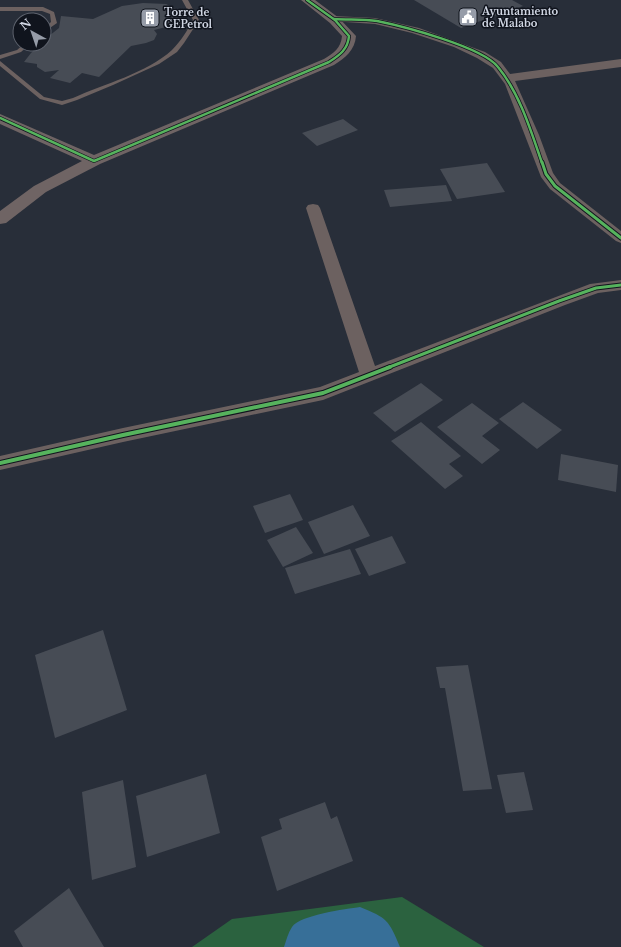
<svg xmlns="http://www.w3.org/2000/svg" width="621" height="947" viewBox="0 0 621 947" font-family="'Libre Baskerville',serif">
<rect width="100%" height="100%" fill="#282e39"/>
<path fill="#2b623f" d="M 402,897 L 484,947 L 192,947 L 232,919 Z"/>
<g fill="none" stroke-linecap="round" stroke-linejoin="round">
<path fill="#376f98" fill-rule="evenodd" d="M 360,907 C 387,918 389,920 400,947 L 284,947 C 286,941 288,933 292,927 C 300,915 346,909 360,907 Z"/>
</g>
<g fill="#474c55">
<path d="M 414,0 L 512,0 L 523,6 L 461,28 Z"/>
<path d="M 143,3 L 166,4 L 187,14 L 182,23 L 154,30 L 157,34 L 154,40 L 146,43 L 131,46 L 99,77 L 82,73 L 70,83 L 50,78 L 59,70 L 45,72 L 37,67 L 37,64 L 24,62 L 31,53 L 40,44 L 44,44 L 44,40 L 59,28 L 61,16 L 93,19 L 122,6 Z"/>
<path d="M 343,119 L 358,130 L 317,146 L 302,133 Z"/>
<path d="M 487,163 L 505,192 L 457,199 L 440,169 Z"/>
<path d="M 446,185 L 452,201 L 390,207 L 384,190 Z"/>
<path d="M 421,383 L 443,400 L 395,432 L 373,413 Z"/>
<path d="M 523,402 L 562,430 L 537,449 L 499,419 Z"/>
<path d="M 472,403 L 499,423 L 482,436 L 500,450 L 482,464 L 437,427 Z"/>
<path d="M 421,422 L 461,456 L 449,464 L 463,476 L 445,489 L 391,441 Z"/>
<path d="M 561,454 L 618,465 L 616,492 L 558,480 Z"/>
<path d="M 290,494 L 303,520 L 265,533 L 253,506 Z"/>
<path d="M 353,505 L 370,536 L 324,554 L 308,522 Z"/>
<path d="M 296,527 L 313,553 L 283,567 L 267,540 Z"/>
<path d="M 392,536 L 406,563 L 369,576 L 355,549 Z"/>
<path d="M 350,549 L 361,574 L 295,594 L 285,568 Z"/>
<path d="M 103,630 L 127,710 L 55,738 L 35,655 Z"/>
<path d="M 468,665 L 492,789 L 463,791 L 445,688 L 440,688 L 436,667 Z"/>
<path d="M 524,772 L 533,810 L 506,813 L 497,775 Z"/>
<path d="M 206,774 L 220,833 L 147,857 L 136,796 Z"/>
<path d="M 123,780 L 136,867 L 92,880 L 82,792 Z"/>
<path d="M 325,802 L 331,819 L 337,816 L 353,861 L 277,891 L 261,837 L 282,829 L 279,819 Z"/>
<path d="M 69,888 L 104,947 L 23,947 L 14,931 Z"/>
</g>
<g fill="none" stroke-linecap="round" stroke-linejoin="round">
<g fill="#6c6160" fill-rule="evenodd">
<path d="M 182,0 L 188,0 L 199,20 L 184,43 L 177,52 L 159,64 L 113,85 L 77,100 L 62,105 L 40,99 L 0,66 L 0,61 L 44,97 L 62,101 L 73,98 C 104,84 147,73 172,50 C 181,41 187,31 193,20 Z"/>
<path d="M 0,7 L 43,7 L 54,12 L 57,23 L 44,32 L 44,28 L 51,22 L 50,14 L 42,11 L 0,11 Z"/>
<path d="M 24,44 L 30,44 L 21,52 L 0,59 L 0,55 L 17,50 Z"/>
</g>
<g fill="#6c6160" fill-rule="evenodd">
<path d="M 334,16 L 375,18 L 419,28 L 485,52 L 501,62 L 510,74 L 621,59 L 621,67 L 515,81 L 539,135 L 553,173 L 560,183 L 621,231 L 621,243 L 616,241 L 550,189 L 541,177 L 505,84 L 493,68 L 477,58 L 454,47 L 412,33 L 375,24 L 330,21 L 328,19 L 330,17 Z"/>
<path d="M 313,204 L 318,205 L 320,208 L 375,366 L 590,284 L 621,280 L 621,290 L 598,293 L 565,305 L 323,400 L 123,442 L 0,470 L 0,456 L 123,428 L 320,387 L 359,372 L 306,208 L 308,205 Z"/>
</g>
<path fill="#6f6464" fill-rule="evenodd" d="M 301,0 L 315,0 L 339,18 L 356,36 C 355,50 345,58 334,65 L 100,164 L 46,192 L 6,223 L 0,224 L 0,211 L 34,186 L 82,161 L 0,124 L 0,114 L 94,155 L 324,59 C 334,53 341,48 342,36 L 330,23 Z"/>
<defs>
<g id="cycleway-far2">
<path d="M 334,19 C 348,20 363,19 377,21 C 402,26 483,47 498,67 C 520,94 531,131 542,163"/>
<path d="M 0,118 L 94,161 L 329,62 C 340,55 348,49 349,36 L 335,20 L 307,0"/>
</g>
<g id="cycleway-far1">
<path d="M 542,162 L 546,174 L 555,186 L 621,238"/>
<path d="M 387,368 L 559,301 L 596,288 L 621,285"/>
</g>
<path id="cycleway" d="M 0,463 L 123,435 L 323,393 L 390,367"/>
</defs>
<use href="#cycleway-far2" stroke="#10141d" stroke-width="4"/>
<use href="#cycleway-far1" stroke="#10141d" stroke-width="5"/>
<use href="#cycleway" stroke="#10141d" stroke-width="6"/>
<use href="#cycleway-far2" stroke="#56b35d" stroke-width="2.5"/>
<use href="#cycleway-far1" stroke="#56b35d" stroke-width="3"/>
<use href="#cycleway" stroke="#56b35d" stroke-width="4"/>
</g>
<defs>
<symbol id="civic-square" viewBox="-11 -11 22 22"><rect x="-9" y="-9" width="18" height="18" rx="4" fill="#969ca8" stroke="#10141d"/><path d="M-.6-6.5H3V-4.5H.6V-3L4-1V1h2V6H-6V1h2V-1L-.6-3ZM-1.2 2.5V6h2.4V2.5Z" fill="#fff"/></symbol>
<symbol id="building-square" viewBox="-11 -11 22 22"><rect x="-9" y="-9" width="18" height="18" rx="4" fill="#969ca8" stroke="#10141d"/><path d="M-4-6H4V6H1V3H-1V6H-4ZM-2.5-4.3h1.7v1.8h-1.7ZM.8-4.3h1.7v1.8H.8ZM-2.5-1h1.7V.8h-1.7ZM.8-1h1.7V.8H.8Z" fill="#fff"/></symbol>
</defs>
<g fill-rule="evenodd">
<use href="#civic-square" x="457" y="6" width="22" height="22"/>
<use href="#building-square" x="139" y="7" width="22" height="22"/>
</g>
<g text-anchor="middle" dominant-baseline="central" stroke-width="3" stroke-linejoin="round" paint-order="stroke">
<g font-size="10" font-weight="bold" fill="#d1d7e4" stroke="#10141d" text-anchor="start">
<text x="482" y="11">Ayuntamiento<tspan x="482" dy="12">de Malabo</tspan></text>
<text x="164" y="12">Torre de<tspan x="164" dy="12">GEPetrol</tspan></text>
</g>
</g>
<g transform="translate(32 32) rotate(320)"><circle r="19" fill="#10141d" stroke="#5d626d"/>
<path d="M0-3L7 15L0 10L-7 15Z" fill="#969ca8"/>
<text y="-6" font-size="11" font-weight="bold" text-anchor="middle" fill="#d1d7e4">N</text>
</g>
</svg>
